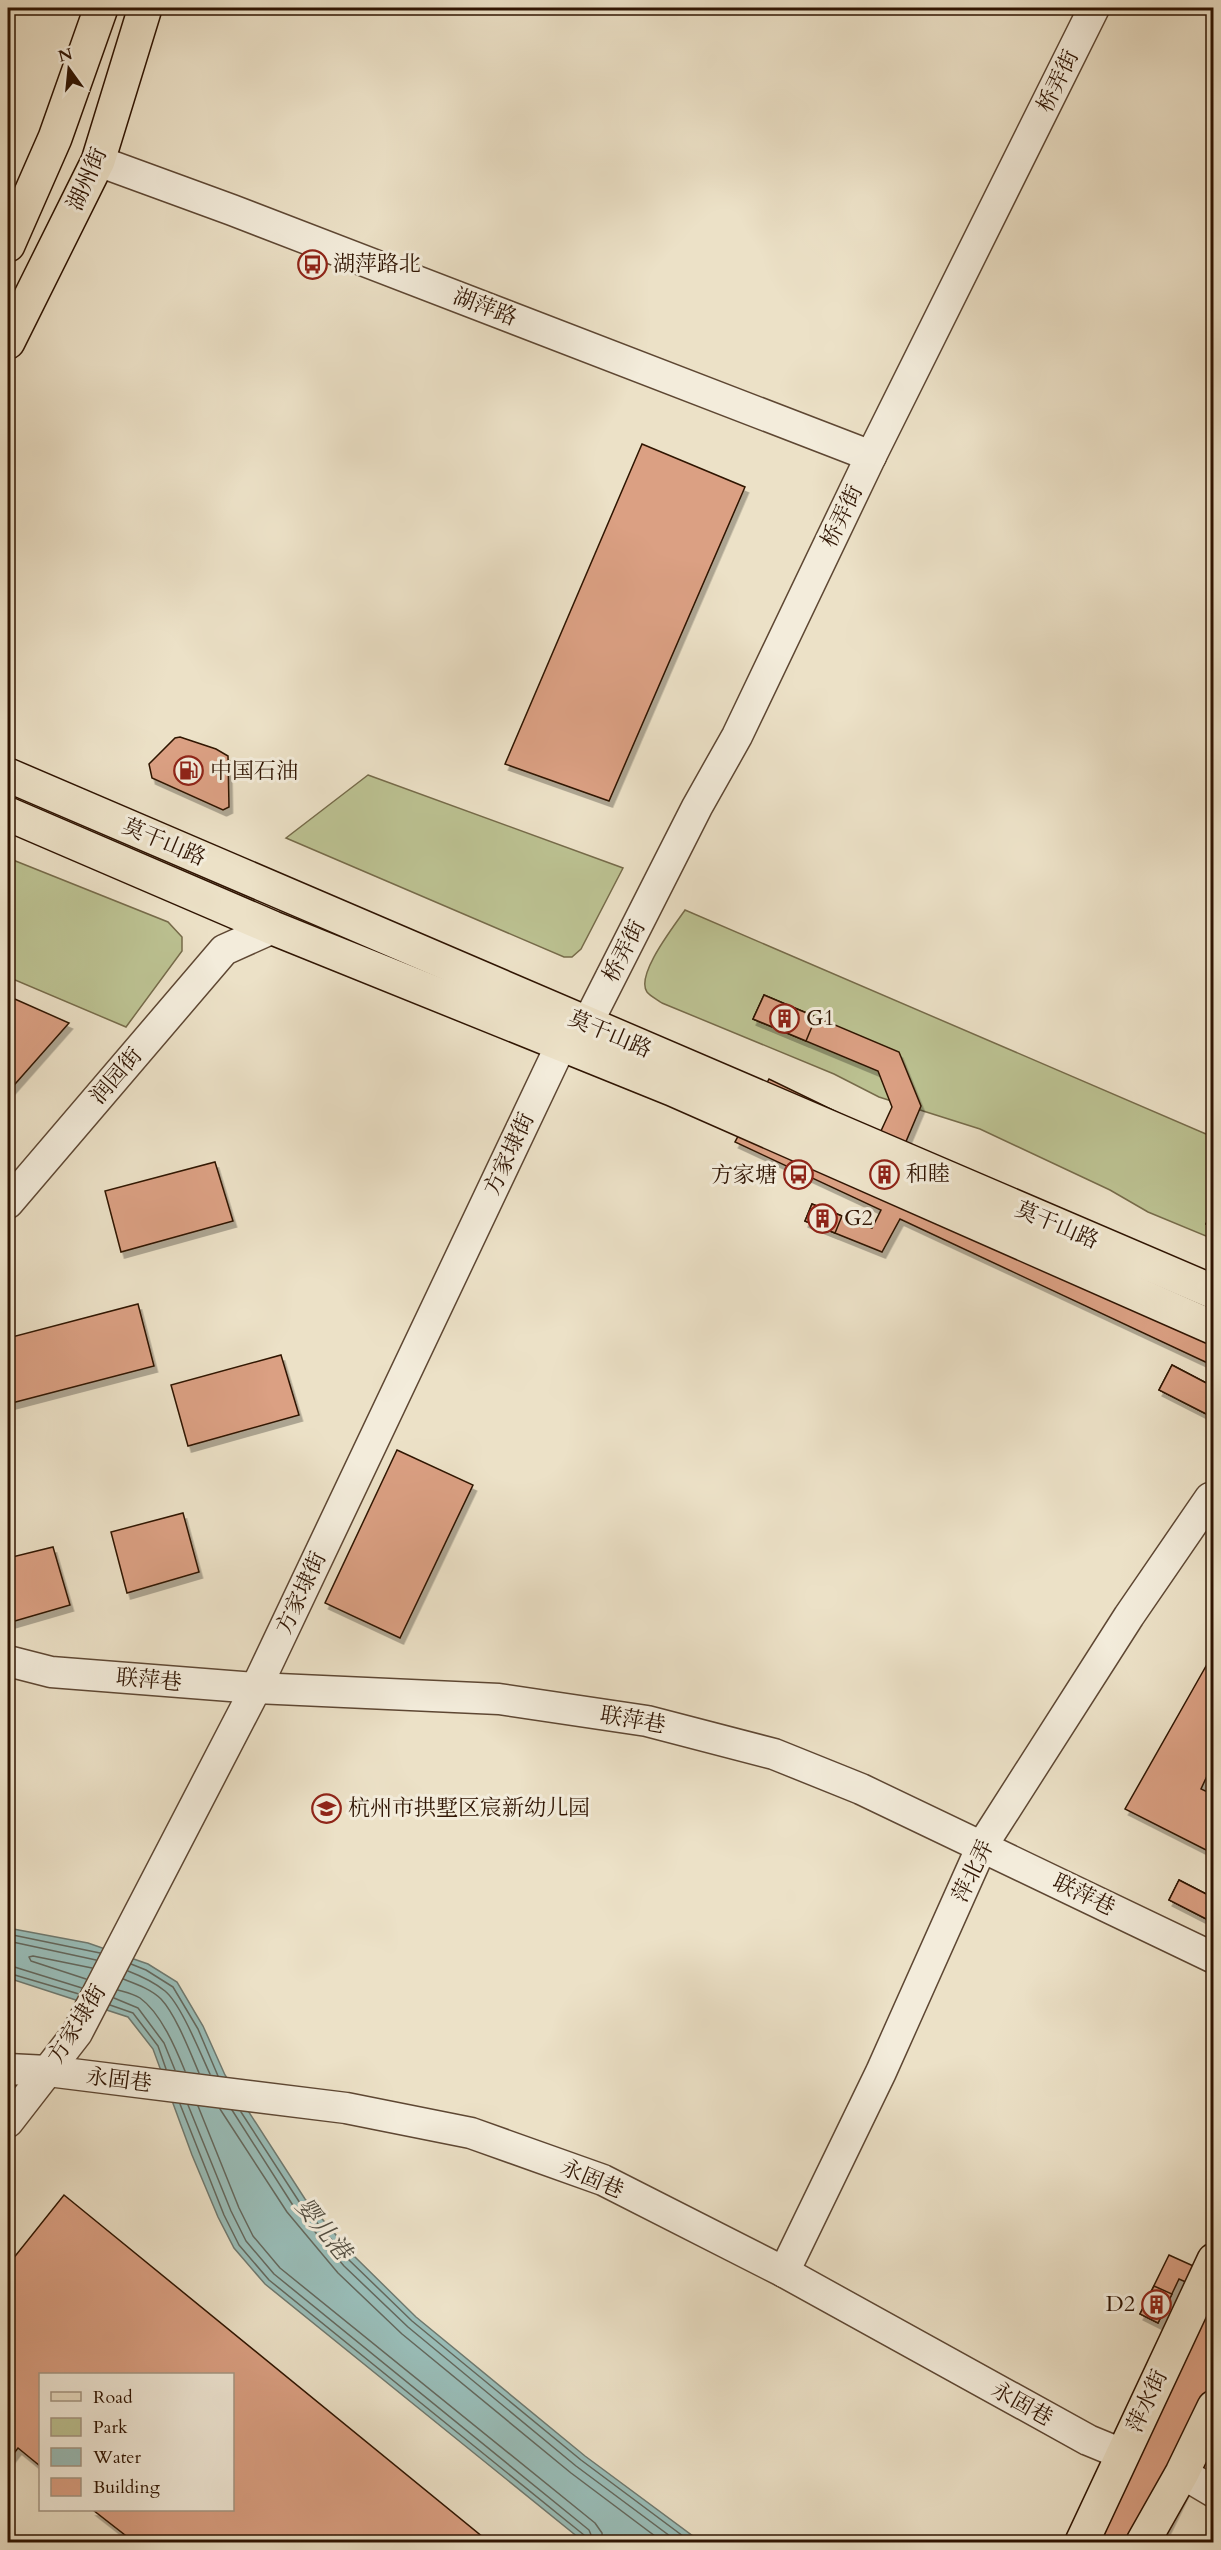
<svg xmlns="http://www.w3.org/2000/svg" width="1221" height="2550" viewBox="0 0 1221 2550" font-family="Cardo,'Noto Serif SC',serif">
<defs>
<filter id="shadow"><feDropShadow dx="3.5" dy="6" stdDeviation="0" flood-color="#0004"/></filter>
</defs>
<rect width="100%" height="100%" fill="#ece1c7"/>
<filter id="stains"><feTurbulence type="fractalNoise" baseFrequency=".00333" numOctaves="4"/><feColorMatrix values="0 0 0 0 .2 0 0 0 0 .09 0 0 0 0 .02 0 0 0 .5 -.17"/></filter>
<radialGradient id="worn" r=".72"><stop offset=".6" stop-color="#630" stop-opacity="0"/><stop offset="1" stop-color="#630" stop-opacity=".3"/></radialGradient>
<g fill="#bcc292" stroke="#766b4a" stroke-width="1.5">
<path d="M 368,775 L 623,868 L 581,949 L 572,957 L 564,957 L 286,838 Z"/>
<path d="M 8,858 L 168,922 L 182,937 L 182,951 L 126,1027 L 8,977 Z"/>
<path d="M 685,910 L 1213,1137 L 1213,1239 L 1148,1212 L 1110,1190 L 980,1129 L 879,1097 L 834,1074 L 662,1003 C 658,1000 650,996 647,992 C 635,975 675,925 685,910 Z"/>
</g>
<path fill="#99bdb8" stroke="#6f796f" stroke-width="1.5" d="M 8,1928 L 88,1943 L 148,1964 L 177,1982 L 203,2026 L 225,2075 L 305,2199 L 354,2256 L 416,2317 L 585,2456 L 701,2542 L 584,2542 L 265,2284 L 234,2248 L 218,2217 L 192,2155 L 153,2049 L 128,2017 L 8,1978 Z"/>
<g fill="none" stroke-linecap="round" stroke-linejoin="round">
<g stroke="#64685d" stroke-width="1.5">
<path d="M 8,1934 L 100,1953"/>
<path d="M 8,1941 L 96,1960"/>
<path d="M 131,1964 L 146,1970 L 173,1987 L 198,2029 L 218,2076"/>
<path d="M 8,1965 L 82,1988"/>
<path d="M 128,1971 C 141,1976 154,1982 165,1991 C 181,2004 201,2055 210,2074"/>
<path d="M 8,1973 L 79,1994"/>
<path d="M 86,1979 L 31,1961 L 29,1957 L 33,1956 L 92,1968"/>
<path d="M 123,1979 C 136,1984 151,1989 161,1999 C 176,2015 190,2052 199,2073"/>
<path d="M 118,1990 C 125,1992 134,1994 140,1998 C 161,2013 176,2049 185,2071"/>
<path d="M 114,1998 L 138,2008 L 164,2043 L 175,2070"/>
<path d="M 110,2005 L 133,2013 L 158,2046 L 166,2069"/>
<path d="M 180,2104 L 224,2215 L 239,2245 L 269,2280 L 584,2535 L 587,2542"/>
<path d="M 188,2105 L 231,2211 L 246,2241 L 274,2274 L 589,2530 L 594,2542"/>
<path d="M 198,2106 L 239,2208 L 253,2236 L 280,2268 L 595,2523 L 602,2533 L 603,2542"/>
<path d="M 220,2109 L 287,2212 L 338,2273 L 402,2334 L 571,2473 L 663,2542"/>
<path d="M 232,2110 L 294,2207 L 344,2266 L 408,2327 L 576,2466 L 678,2542"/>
<path d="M 241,2112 L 300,2203 L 349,2260 L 412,2321 L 581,2460 L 691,2542"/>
</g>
</g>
<g fill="#dba083" stroke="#2f1402" stroke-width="1.5" filter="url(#shadow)">
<path d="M 642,444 L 745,487 L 609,801 L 505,764 Z"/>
<path d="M 180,737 L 216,749 L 228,756 L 229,807 L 223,810 L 152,778 L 149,764 L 175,738 Z"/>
<path d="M 764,995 L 899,1052 L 921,1106 L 905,1144 L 1214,1293 L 1214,1366 L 900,1219 L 882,1252 L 805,1221 L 812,1204 L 872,1228 L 881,1210 L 735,1142 L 769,1079 L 880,1133 L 892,1107 L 878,1071 L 753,1019 Z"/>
<path d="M 764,995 L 816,1017 L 806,1041 L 753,1019 Z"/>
<path d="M 8,996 L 69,1023 L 8,1092 Z"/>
<path d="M 215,1162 L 233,1221 L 121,1252 L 105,1191 Z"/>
<path d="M 812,1204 L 842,1216 L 835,1233 L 805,1221 Z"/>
<path d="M 1214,1206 L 1214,1227 L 1206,1224 Z"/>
<path d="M 1214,1206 L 1214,1228 L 1206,1224 Z"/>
<path d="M 138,1304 L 154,1366 L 8,1404 L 8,1338 Z"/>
<path d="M 281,1355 L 299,1415 L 188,1446 L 171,1385 Z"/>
<path d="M 1172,1365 L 1214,1387 L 1214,1418 L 1159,1390 Z"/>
<path d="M 1172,1365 L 1214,1387 L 1214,1418 L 1159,1390 Z"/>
<path d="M 397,1450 L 473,1485 L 400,1638 L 325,1603 Z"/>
<path d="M 183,1513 L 199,1572 L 127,1593 L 111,1532 Z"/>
<path d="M 53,1547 L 70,1605 L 8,1623 L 8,1558 Z"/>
<path d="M 1214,1652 L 1214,1761 L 1201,1789 L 1214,1795 L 1214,1854 L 1125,1809 Z"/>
<path d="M 1179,1880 L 1214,1898 L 1214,1923 L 1169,1900 Z"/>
<path d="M 1179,1880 L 1214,1898 L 1214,1923 L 1169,1900 Z"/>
<path d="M 64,2195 L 489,2542 L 134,2542 L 93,2510 L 232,2510 L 232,2374 L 40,2374 L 40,2466 L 18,2448 L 8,2461 L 8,2265 Z"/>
<path d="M 1169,2255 L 1211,2274 L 1214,2269 L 1214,2432 L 1161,2540 L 1168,2542 L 1083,2542 L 1204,2290 L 1179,2279 L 1158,2323 L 1140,2314 Z"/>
<path d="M 1154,2286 L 1172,2294 L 1158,2323 L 1140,2314 Z"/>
</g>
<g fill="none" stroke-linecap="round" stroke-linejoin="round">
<defs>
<g id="minor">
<path d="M 98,161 L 232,210 L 871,456"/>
<path d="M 587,1024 L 697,807 L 737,736 L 871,456 L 1094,8"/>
<path d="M 8,1203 L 224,950 L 273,928"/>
<path d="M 8,1661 L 51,1672 L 256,1688 L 499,1699 L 647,1721 L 774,1754 L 861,1789 L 1214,1958"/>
<path d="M 8,2069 L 48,2071 L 346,2108 L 471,2133 L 603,2180 L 784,2272 L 1088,2440 L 1122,2454"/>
<path d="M 8,2122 L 77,2033 L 256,1688 L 561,1045"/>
<path d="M 784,2272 L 881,2072 L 982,1846 L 1129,1616 L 1210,1498"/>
<path d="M 1182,2473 L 1214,2492"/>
</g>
<g id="major">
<path d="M 8,245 L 55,138 L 101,8"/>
<path d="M 8,342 L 98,161 L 145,8"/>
<path d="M 8,775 L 1214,1292"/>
<path d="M 8,814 L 273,928 L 672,1089 L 1214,1328"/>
<path d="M 1082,2542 L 1214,2260"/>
<path d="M 1143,2542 L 1182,2473 L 1214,2407"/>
</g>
</defs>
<use href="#minor" stroke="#5e4733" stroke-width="33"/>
<use href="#major" stroke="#2f1402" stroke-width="36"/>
<use href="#minor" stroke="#f3ecdb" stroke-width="30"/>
<use href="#major" stroke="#ece1c7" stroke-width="33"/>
</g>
<defs>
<symbol id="bus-ring" viewBox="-11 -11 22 22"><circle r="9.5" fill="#f3ecdb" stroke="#8f2418" stroke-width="1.5"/><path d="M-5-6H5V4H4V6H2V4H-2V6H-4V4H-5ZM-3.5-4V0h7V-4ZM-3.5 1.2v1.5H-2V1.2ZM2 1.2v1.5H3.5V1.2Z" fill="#8f2418"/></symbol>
<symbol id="fuel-ring" viewBox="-11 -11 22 22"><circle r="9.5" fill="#f3ecdb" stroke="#8f2418" stroke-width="1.5"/><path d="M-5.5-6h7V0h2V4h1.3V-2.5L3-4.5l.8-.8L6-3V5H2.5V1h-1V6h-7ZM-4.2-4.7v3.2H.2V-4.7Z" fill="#8f2418"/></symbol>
<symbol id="building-ring" viewBox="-11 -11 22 22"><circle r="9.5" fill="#f3ecdb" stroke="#8f2418" stroke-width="1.5"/><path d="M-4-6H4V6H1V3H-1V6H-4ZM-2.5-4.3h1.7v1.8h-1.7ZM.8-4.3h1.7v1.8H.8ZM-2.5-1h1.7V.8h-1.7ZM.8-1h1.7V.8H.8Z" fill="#8f2418"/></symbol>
<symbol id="school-ring" viewBox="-11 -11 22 22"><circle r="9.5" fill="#f3ecdb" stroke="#8f2418" stroke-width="1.5"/><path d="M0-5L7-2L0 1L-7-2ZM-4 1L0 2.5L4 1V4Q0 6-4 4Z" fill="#8f2418"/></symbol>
</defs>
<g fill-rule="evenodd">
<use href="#bus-ring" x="296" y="248" width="33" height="33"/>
<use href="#fuel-ring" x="172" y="754" width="33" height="33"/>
<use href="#building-ring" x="768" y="1002" width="33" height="33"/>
<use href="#building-ring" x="868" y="1158" width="33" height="33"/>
<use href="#bus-ring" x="782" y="1158" width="33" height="33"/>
<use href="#building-ring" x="806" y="1202" width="33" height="33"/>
<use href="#school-ring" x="310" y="1792" width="33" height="33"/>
<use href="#building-ring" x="1140" y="2288" width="33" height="33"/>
</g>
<g text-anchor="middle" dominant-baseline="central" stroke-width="6" stroke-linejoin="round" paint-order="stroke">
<g font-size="22" fill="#2f1402" stroke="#f3ecdb">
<text transform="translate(1058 81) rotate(-64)">桥弄街</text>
<text transform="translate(87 179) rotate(-66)">湖州街</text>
<text transform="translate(485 307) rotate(21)">湖萍路</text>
<text transform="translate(842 516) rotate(-64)">桥弄街</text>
<text transform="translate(164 842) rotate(23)">莫干山路</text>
<text transform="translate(624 951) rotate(-63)">桥弄街</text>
<text transform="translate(610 1034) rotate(23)">莫干山路</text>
<text transform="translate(116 1076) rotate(-49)">润园街</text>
<text transform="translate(509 1154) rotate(-65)">方家埭街</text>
<text transform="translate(1057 1225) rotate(23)">莫干山路</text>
<text transform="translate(301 1593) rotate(-65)">方家埭街</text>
<text transform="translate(149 1680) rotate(5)">联萍巷</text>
<text transform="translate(633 1720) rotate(10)">联萍巷</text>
<text transform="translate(973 1871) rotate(-64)">萍北弄</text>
<text transform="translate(1084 1895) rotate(26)">联萍巷</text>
<text transform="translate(77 2024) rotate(-58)">方家埭街</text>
<text transform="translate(119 2080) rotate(7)">永固巷</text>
<text transform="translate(592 2179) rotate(23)">永固巷</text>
<text transform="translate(1147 2401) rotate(-65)">萍水街</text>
<text transform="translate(1022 2404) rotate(29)">永固巷</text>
</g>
<g font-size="22" fill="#2f1402" stroke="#f3ecdb" text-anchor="start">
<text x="333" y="264">湖萍路北</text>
<text x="210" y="771">中国石油</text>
<text x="806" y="1018">G1</text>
<text x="906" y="1174">和睦</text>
<text x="777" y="1175" text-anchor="end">方家塘</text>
<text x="844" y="1218">G2</text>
<text x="348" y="1808">杭州市拱墅区宸新幼儿园</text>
<text x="1135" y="2304" text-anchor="end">D2</text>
</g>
<g font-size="24" font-style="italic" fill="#544f42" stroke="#f3ecdb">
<text transform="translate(323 2229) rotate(51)">婴儿港</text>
</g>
</g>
<rect width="1221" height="2550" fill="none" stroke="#ece1c7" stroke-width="30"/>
<rect x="9" y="9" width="1203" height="2532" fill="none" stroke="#2f1402" stroke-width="3"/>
<rect x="15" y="15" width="1191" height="2520" fill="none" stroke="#2f1402" stroke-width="1.5"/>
<rect x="39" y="2373" width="195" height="138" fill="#f3ecdb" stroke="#a59684" stroke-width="1.5"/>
<rect x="51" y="2392" width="30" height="9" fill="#ece1c7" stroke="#a59684" stroke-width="1.5"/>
<text x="93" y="2403" font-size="18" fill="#2f1402">Road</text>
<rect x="51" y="2418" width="30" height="18" fill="#bcc292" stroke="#a59684" stroke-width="1.5"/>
<text x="93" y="2433" font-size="18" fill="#2f1402">Park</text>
<rect x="51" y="2448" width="30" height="18" fill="#99bdb8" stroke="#a59684" stroke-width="1.5"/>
<text x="93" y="2463" font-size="18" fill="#2f1402">Water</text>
<rect x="51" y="2478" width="30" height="18" fill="#dba083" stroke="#a59684" stroke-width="1.5"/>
<text x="93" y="2493" font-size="18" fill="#2f1402">Building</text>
<g transform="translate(69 69) rotate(345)" stroke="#f3ecdb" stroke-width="4.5" paint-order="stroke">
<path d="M0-4.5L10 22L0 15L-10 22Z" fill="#2f1402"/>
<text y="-9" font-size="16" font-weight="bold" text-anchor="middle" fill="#2f1402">N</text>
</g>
<rect width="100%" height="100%" filter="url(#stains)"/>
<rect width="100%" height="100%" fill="url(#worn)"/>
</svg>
